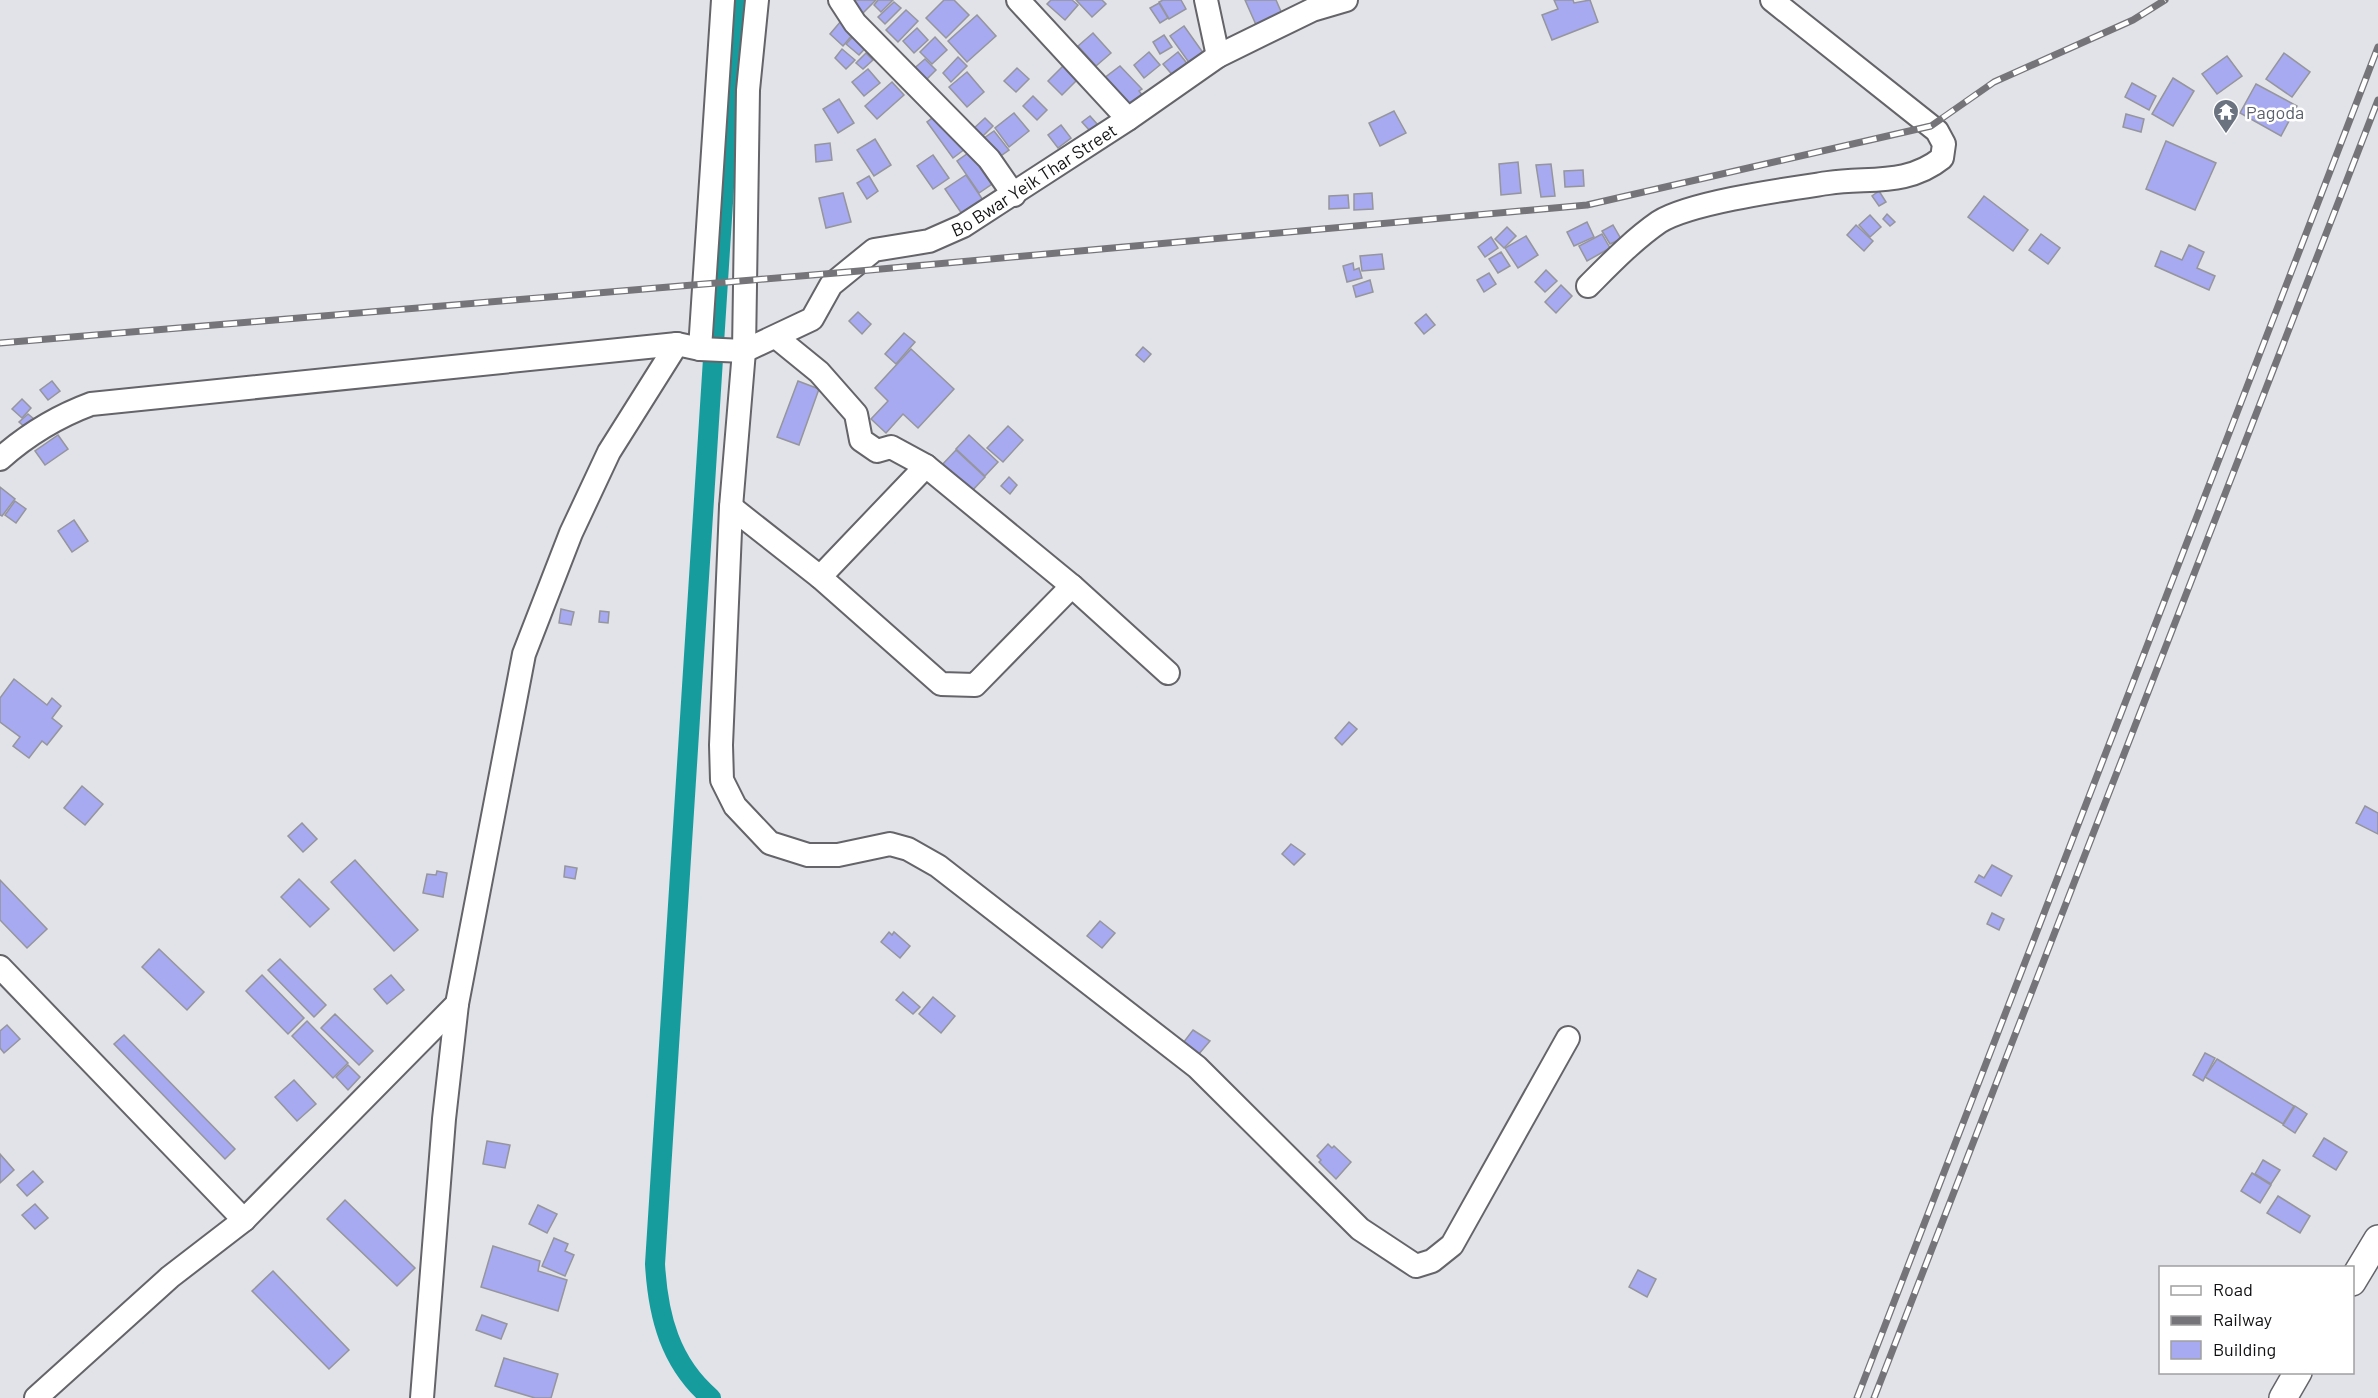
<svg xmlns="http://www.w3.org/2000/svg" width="2378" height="1398" viewBox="0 0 2378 1398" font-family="Barlow,sans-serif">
<rect width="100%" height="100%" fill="#e2e3e9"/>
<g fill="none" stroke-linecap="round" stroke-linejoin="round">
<path stroke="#179c9e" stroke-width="20" d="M 711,1398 C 670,1363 658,1316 655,1264 L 736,0"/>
</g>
<g fill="#a7a9f1" stroke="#95959b" stroke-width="1.5">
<path d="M 850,0 L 871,0 L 872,1 L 861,13 Z"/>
<path d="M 853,0 L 876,0 L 863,13 L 851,2 Z"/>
<path d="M 878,0 L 893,0 L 881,12 L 874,5 Z"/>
<path d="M 944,0 L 954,0 L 969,15 L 946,38 L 926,18 Z"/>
<path d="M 1051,0 L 1072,0 L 1078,5 L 1065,20 L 1047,4 Z"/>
<path d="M 1076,0 L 1102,0 L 1106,4 L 1092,17 Z"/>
<path d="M 1163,0 L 1181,0 L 1186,9 L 1169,19 L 1159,2 Z"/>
<path d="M 1245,0 L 1276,0 L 1283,16 L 1257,27 Z"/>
<path d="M 1554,0 L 1573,0 L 1574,3 L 1590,0 L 1598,22 L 1552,40 L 1542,15 L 1558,9 Z"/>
<path d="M 894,2 L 901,8 L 885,24 L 878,17 Z"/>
<path d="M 1159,3 L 1168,18 L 1160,23 L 1150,8 Z"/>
<path d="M 906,10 L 918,21 L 898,42 L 886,30 Z"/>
<path d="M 977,15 L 996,36 L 967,62 L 948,41 Z"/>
<path d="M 841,21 L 854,33 L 843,46 L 830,34 Z"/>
<path d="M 1184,26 L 1204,54 L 1190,64 L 1170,36 Z"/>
<path d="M 917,28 L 928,40 L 914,53 L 903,41 Z"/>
<path d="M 860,29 L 872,41 L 859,55 L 846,44 Z"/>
<path d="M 1093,33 L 1111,53 L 1096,66 L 1078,46 Z"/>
<path d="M 1164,35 L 1172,47 L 1160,54 L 1153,42 Z"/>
<path d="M 935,37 L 947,50 L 932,64 L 920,52 Z"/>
<path d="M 842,49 L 855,60 L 846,69 L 835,58 Z"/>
<path d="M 1149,52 L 1160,65 L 1144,78 L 1134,65 Z"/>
<path d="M 1178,52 L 1189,66 L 1175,78 L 1163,64 Z"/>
<path d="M 866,53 L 873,60 L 863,69 L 856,63 Z"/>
<path d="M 2284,53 L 2310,72 L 2292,97 L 2266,79 Z"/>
<path d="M 2227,56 L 2242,76 L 2217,94 L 2202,74 Z"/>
<path d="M 958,57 L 967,66 L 951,82 L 943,73 Z"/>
<path d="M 925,59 L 936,70 L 922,84 L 910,72 Z"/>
<path d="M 1064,65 L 1078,79 L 1062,95 L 1048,81 Z"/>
<path d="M 1120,66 L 1142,89 L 1139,91 L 1143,96 L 1126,109 L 1103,79 Z"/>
<path d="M 1017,68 L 1029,79 L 1016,92 L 1004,81 Z"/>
<path d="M 868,69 L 880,83 L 864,96 L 852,82 Z"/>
<path d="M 967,72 L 984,92 L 967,107 L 949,87 Z"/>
<path d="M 2173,78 L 2194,91 L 2173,126 L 2152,114 Z"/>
<path d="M 892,82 L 904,95 L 877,119 L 865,106 Z"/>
<path d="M 2132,83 L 2156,96 L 2149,110 L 2125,97 Z"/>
<path d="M 2256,84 L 2297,106 L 2281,136 L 2240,113 Z"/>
<path d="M 1033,96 L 1047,110 L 1037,120 L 1023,106 Z"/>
<path d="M 839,99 L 854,123 L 838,133 L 823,109 Z"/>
<path d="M 1394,111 L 1406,133 L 1380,146 L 1369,123 Z"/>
<path d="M 940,112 L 969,146 L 953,158 L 927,122 Z"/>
<path d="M 1014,113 L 1029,131 L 1009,147 L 995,128 Z"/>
<path d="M 2126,114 L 2144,119 L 2141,132 L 2123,127 Z"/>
<path d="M 1090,116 L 1098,125 L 1090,131 L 1082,122 Z"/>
<path d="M 985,118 L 993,126 L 980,139 L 972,130 Z"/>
<path d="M 1061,125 L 1071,138 L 1058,148 L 1048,135 Z"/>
<path d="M 994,131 L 1009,150 L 995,160 L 980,141 Z"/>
<path d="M 875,139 L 891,165 L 874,176 L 857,150 Z"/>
<path d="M 2166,141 L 2216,163 L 2195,210 L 2146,189 Z"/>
<path d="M 830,143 L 832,160 L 816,162 L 815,145 Z"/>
<path d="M 971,151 L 995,182 L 979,193 L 957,161 Z"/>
<path d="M 933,155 L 949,178 L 933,189 L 917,166 Z"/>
<path d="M 1518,162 L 1521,193 L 1501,195 L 1499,164 Z"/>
<path d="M 1551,164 L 1555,196 L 1541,197 L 1536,165 Z"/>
<path d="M 1583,170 L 1584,186 L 1565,187 L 1564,171 Z"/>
<path d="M 966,175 L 985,203 L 964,217 L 945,189 Z"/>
<path d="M 869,176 L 878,191 L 867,199 L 857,183 Z"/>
<path d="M 1879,191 L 1886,202 L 1879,206 L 1872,196 Z"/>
<path d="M 843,193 L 851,222 L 826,228 L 819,198 Z"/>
<path d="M 1372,193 L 1373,209 L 1354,210 L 1354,194 Z"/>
<path d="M 1348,195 L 1349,208 L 1329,209 L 1329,196 Z"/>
<path d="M 1984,196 L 2028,230 L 2013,251 L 1968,217 Z"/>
<path d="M 1887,214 L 1895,222 L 1890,226 L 1883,219 Z"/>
<path d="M 1870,215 L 1881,227 L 1870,237 L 1859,225 Z"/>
<path d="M 1587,222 L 1594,237 L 1574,246 L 1567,232 Z"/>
<path d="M 1613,225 L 1621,239 L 1610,244 L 1602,231 Z"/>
<path d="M 1856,225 L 1873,241 L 1864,251 L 1847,235 Z"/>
<path d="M 1507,227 L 1516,236 L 1504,248 L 1495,239 Z"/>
<path d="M 1602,234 L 1610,248 L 1587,261 L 1579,246 Z"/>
<path d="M 2041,234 L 2060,248 L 2048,264 L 2029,250 Z"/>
<path d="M 1526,236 L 1538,255 L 1518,268 L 1505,248 Z"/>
<path d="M 1491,237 L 1498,248 L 1485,257 L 1478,247 Z"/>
<path d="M 2189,245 L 2204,252 L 2197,268 L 2215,276 L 2209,290 L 2155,266 L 2161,251 L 2182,260 Z"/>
<path d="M 1501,252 L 1510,266 L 1498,273 L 1489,259 Z"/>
<path d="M 1382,254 L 1384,269 L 1362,271 L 1360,256 Z"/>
<path d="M 1353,263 L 1354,270 L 1359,268 L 1362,278 L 1347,282 L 1343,266 Z"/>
<path d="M 1546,270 L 1557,281 L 1545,292 L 1535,282 Z"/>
<path d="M 1489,273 L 1496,284 L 1484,292 L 1477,280 Z"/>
<path d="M 1370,280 L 1373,292 L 1356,297 L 1353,286 Z"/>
<path d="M 1561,285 L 1572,296 L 1556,313 L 1545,302 Z"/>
<path d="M 858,312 L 871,324 L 862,334 L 849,321 Z"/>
<path d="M 1426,314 L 1435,325 L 1424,334 L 1415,323 Z"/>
<path d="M 904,333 L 915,342 L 896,364 L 885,354 Z"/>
<path d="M 1143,347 L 1151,354 L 1144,362 L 1136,355 Z"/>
<path d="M 911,349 L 954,389 L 918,428 L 903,414 L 886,433 L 871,419 L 888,401 L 875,388 Z"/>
<path d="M 52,381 L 60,391 L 48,400 L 40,390 Z"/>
<path d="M 798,381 L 819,389 L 799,445 L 777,437 Z"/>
<path d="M 22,399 L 31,408 L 22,418 L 12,409 Z"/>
<path d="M 28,414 L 34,419 L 26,428 L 19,422 Z"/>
<path d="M 1008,426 L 1023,440 L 1003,462 L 987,448 Z"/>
<path d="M 58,435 L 68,449 L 45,465 L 35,451 Z"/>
<path d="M 969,435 L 998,462 L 985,476 L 956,449 Z"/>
<path d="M 956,450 L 985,477 L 971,492 L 941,466 Z"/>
<path d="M 1009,477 L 1017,485 L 1010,494 L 1001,486 Z"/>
<path d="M 0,487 L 15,499 L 2,516 L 0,515 Z"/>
<path d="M 15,501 L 26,509 L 16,523 L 5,515 Z"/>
<path d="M 74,520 L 88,541 L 72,552 L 58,531 Z"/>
<path d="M 561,609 L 574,612 L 571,625 L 559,623 Z"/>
<path d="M 600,611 L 609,612 L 608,623 L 599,622 Z"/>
<path d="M 14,679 L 47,705 L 52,698 L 61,706 L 52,718 L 62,726 L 47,745 L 42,741 L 29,758 L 13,746 L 20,737 L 0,722 L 0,698 Z"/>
<path d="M 1349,722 L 1357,729 L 1342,745 L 1335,738 Z"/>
<path d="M 82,786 L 103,804 L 85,825 L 64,808 Z"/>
<path d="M 2365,806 L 2378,813 L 2378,834 L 2356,823 Z"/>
<path d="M 302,823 L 317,839 L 303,852 L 288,836 Z"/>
<path d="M 1291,844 L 1305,854 L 1294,865 L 1282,854 Z"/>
<path d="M 355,860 L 418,930 L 394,951 L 331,882 Z"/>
<path d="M 1992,865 L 2012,876 L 2001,896 L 1975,882 L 1979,875 L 1984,878 Z"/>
<path d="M 565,866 L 577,868 L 575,879 L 564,877 Z"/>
<path d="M 437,871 L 447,873 L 443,897 L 423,893 L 427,874 L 436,875 Z"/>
<path d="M 299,879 L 329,909 L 310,927 L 281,897 Z"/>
<path d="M 0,880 L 47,929 L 27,948 L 0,920 Z"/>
<path d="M 1992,913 L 2004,919 L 1999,930 L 1987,924 Z"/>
<path d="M 1100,921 L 1115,933 L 1102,948 L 1087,936 Z"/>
<path d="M 889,932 L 892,935 L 894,932 L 910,946 L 900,958 L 881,942 Z"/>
<path d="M 159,949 L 204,992 L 187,1010 L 142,967 Z"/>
<path d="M 280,959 L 326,1005 L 314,1017 L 268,970 Z"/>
<path d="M 262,975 L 304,1018 L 288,1034 L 246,991 Z"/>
<path d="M 391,975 L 404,990 L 387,1004 L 374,989 Z"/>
<path d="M 903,992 L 920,1007 L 913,1014 L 896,1000 Z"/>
<path d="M 933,997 L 955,1016 L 941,1033 L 919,1014 Z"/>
<path d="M 335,1014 L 373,1051 L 359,1065 L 321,1028 Z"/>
<path d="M 307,1021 L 348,1063 L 333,1078 L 292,1036 Z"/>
<path d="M 7,1025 L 20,1039 L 4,1053 L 0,1048 L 0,1031 Z"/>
<path d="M 1193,1030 L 1210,1041 L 1198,1055 L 1183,1043 Z"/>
<path d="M 124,1035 L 235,1149 L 225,1159 L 114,1044 Z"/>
<path d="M 2205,1053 L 2215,1058 L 2203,1081 L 2193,1075 Z"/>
<path d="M 2217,1059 L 2294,1106 L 2283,1124 L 2205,1077 Z"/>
<path d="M 348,1065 L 360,1077 L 348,1090 L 336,1077 Z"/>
<path d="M 294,1080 L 316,1104 L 297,1121 L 275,1097 Z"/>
<path d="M 2295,1106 L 2307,1114 L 2295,1133 L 2283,1125 Z"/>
<path d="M 2324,1138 L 2347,1152 L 2336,1170 L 2313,1156 Z"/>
<path d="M 487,1141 L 510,1145 L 505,1168 L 483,1164 Z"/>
<path d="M 1328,1144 L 1332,1148 L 1334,1146 L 1351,1162 L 1336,1179 L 1319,1162 L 1321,1160 L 1317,1156 Z"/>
<path d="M 0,1154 L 14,1170 L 0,1183 Z"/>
<path d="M 2263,1160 L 2280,1170 L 2271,1184 L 2255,1174 Z"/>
<path d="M 33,1171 L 43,1182 L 27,1196 L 17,1185 Z"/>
<path d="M 2252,1173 L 2271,1185 L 2260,1203 L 2241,1191 Z"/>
<path d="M 2278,1196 L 2310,1216 L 2300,1233 L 2267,1213 Z"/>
<path d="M 345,1200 L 415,1268 L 397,1286 L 327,1219 Z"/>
<path d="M 35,1204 L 48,1218 L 35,1229 L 22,1215 Z"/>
<path d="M 538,1205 L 557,1214 L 547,1233 L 529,1224 Z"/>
<path d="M 554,1238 L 568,1244 L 565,1251 L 574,1255 L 565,1276 L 542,1266 Z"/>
<path d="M 493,1246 L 540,1261 L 538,1271 L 567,1280 L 558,1311 L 481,1287 Z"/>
<path d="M 1638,1270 L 1656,1279 L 1647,1297 L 1629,1287 Z"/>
<path d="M 273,1271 L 349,1350 L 329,1369 L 252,1291 Z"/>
<path d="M 482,1315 L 507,1324 L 501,1339 L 476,1330 Z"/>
<path d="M 504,1358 L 558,1374 L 551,1398 L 535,1398 L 495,1386 Z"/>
</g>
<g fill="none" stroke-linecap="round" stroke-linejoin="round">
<defs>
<g id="minor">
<path d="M 757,0 L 748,90 L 744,351 L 731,507 L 721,745 L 722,780 L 735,806 L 770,843 L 808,855 L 838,855 L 890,844 L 908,849 L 938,866 L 1197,1067 L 1360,1229 L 1416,1266 L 1432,1261 L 1452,1245 L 1568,1038"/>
<path d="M 840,0 L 855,23 L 989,159 L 1014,195"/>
<path d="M 1018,0 L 1128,119"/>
<path d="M 1206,0 L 1218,56"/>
<path d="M 1588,286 C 1610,264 1633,240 1659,222 C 1691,202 1788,189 1828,183 C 1870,177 1907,186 1942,158 L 1944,144 L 1937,131 L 1772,0"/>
<path d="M 776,337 L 819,372 L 856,414 L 861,440 L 877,451 L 891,447 L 926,466 L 1072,586 L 1168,673"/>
<path d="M 700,349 L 723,0"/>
<path d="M 0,459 C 28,434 56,417 91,404 L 677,344"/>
<path d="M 731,507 L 820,577 L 941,684 L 975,685 L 1072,586"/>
<path d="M 820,577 L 926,466"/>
<path d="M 0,967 L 244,1220"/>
<path id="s1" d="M 36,1398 L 170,1277 L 244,1220 L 457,1004 L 524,654 L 571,533 L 609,452 L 677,344 L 700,349 L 744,351 L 812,319 L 831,285 L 874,250 L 929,241 L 963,226 L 1128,119 L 1218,56 L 1312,10 L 1346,0"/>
<path d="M 422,1398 L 444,1119 L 457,1004"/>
</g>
<g id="tertiary">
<path d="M 2352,1282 L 2378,1239"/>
<path d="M 2283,1398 L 2298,1372"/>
</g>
</defs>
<use href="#minor" stroke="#646469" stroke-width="26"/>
<use href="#tertiary" stroke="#646469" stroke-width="30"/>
<use href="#minor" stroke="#fff" stroke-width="22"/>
<use href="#tertiary" stroke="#fff" stroke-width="27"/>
<defs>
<g id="rail">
<path d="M 0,343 L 848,272 L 1587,205 L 1931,126 L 1994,82 L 2133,20 L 2165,0"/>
<path d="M 1857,1398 L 2378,47"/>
<path d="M 1874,1398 L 2378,100"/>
</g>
</defs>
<use href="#rail" stroke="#757579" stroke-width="7"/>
<use href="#rail" stroke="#fff" stroke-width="4.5" stroke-dasharray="14" stroke-linecap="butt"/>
</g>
<defs>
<symbol id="temple-pin" viewBox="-11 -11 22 30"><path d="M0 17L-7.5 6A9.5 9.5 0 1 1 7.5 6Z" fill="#6b7280" stroke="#fff"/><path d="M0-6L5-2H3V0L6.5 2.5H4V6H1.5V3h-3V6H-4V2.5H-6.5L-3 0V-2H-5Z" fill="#fff"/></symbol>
</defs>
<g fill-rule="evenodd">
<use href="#temple-pin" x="2211" y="97" width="30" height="40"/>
</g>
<g text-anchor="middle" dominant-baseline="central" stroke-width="5" stroke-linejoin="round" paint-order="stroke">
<g font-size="18" fill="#5b616d" stroke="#fff" text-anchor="start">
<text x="2246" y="112">Pagoda</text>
</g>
<g font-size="18" fill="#111113" stroke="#fff">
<text stroke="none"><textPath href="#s1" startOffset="1695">Bo Bwar Yeik Thar Street</textPath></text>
</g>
</g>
<rect x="2159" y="1266" width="195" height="108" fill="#ffffff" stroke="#a0a0a1" stroke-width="1.5"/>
<rect x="2171" y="1286" width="30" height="9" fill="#ffffff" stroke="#a0a0a1" stroke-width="1.5"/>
<text x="2213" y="1296" font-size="18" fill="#111113">Road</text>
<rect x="2171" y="1316" width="30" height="9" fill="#757579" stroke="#a0a0a1" stroke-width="1.5"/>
<text x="2213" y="1326" font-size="18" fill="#111113">Railway</text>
<rect x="2171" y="1341" width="30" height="18" fill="#a7a9f1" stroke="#a0a0a1" stroke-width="1.5"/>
<text x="2213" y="1356" font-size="18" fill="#111113">Building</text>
</svg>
